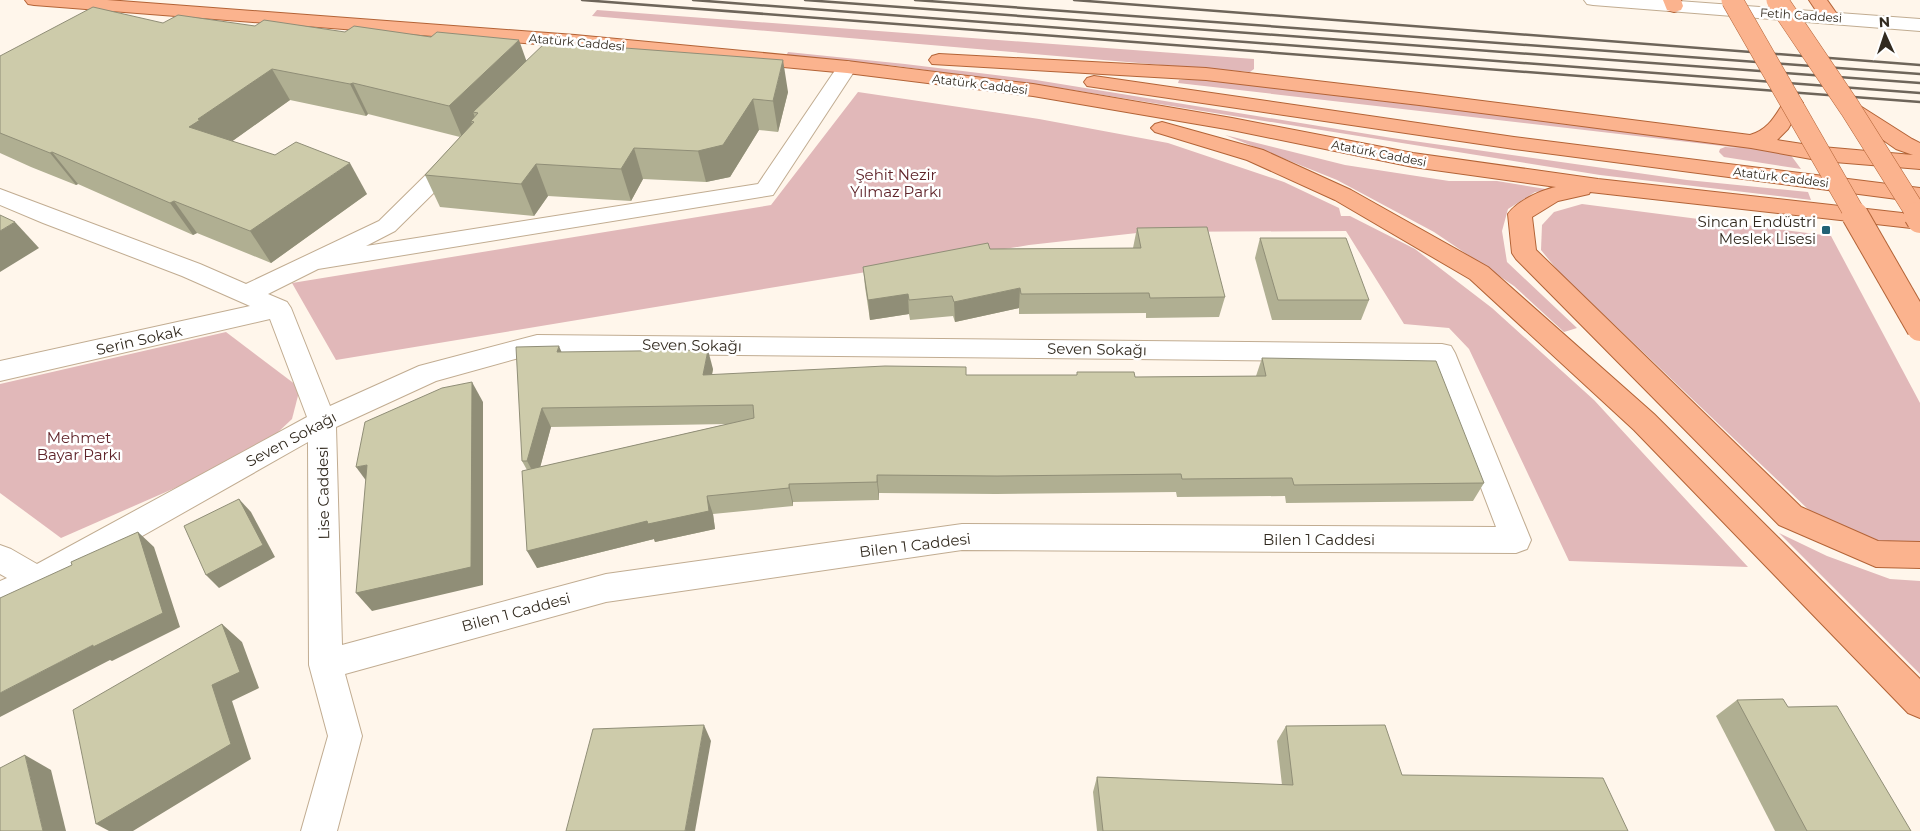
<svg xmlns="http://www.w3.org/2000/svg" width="1920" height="831" viewBox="0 0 1920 831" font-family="Montserrat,sans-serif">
<rect width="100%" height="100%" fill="#fff6eb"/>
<g fill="#e1b8b9">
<path d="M 597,10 L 1254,59 L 1254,69 L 1250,72 L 1197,68 L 592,16 Z"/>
<path d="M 788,52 L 905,64 L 1036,80 L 1392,138 L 1687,180 L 1808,192 L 1811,200 L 1600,175 L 1066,89 L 896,66 L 786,56 Z"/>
<path d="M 1197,79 L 1776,148 L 1790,154 L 1801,169 L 1724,157 L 1719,152 L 1720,149 L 1725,147 L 1740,148 L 1178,83 L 1179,80 Z"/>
<path d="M 858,92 L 1039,119 L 1168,143 L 1284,182 L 1339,208 L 1341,216 L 1350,216 L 1415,249 L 1492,308 L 1594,400 L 1748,567 L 1569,561 L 1469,349 L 1449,328 L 1404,324 L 1346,231 L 1146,232 L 1029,245 L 336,360 L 292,283 L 771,205 Z"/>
<path d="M 1225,135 L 1345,165 L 1449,181 L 1497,181 L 1552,190 L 1535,192 L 1508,209 L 1502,231 L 1507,262 L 1577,328 L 1564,332 L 1514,286 L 1434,232 L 1337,180 Z"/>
<path d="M 1582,204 L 1831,236 L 1920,403 L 1920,545 L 1887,545 L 1812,513 L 1559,272 L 1541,250 L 1542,225 L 1554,212 Z"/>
<path d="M 226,332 L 300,388 L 292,419 L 257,452 L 61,538 L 0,493 L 0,384 Z"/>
<path d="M 1779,533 L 1827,556 L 1890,579 L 1920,581 L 1920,674 Z"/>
</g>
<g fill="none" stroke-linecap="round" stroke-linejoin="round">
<defs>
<g id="minor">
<path d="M 1584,0 L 1665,0 L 1920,19 L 1920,31 L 1593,5 L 1587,4 Z"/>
<path d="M 847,61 L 854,63 L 857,67 L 773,195 L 318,269 L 268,294 L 287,302 L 291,308 L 330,406 L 419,366 L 537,335 L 1442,344 L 1451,346 L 1455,353 L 1531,540 L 1527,549 L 1516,553 L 962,550 L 606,602 L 345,674 L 362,736 L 337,831 L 301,831 L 328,736 L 309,665 L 308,442 L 47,590 L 0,610 L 0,581 L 7,578 L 0,574 L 0,545 L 11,549 L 37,564 L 307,417 L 270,319 L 0,381 L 0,361 L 250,306 L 182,276 L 43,223 L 0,205 L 0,189 L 200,264 L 246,284 L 379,221 L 448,153 L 456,151 L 464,153 L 467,158 L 464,163 L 395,231 L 366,246 L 758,184 L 840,63 ZM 537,353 L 1433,362 L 1496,527 L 962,524 L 606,574 L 342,645 L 336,427 L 436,381 Z"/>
</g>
<g id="major">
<path d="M 25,0 L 107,0 L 575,35 L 847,61 L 1033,84 L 1232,118 L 1413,153 L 1598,179 L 1920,215 L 1920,229 L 1590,192 L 1589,194 L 1558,201 L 1532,217 L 1536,250 L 1801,507 L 1878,541 L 1920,542 L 1920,568 L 1876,567 L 1779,525 L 1516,259 L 1512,253 L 1508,214 C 1517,201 1541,190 1556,187 L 1413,167 L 1232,130 L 1033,96 L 847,73 L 575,47 L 34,5 L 28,4 Z"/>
<path d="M 1663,0 L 1681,0 L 1683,6 L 1681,10 L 1674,12 L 1667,10 Z"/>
<path d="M 1809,0 L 1827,0 L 1839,17 L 1837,21 L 1830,23 L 1823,21 Z"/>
<path d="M 939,54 L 1206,68 L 1419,93 L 1750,135 C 1770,129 1775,115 1786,99 L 1793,97 L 1800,99 L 1803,103 L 1788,129 L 1777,140 L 1822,147 L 1913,155 L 1896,149 L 1843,112 L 1840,108 L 1843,104 L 1850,102 L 1857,104 L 1912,139 L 1920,143 L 1920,169 L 1822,161 L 1751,148 L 1419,105 L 1206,80 L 932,64 L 929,60 L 932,56 Z"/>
<path d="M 1094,76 L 1514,137 L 1920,188 L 1920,202 L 1514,149 L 1087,86 L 1084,82 L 1087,78 Z"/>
<path d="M 1162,122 L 1263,150 L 1351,190 L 1488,267 L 1654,414 L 1920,679 L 1920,718 L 1908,713 L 1634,430 L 1470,279 L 1335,200 L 1247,160 L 1155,132 L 1151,128 L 1155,124 Z"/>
</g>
</defs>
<use href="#minor" stroke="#c1ac91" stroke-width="2"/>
<use href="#major" stroke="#b36336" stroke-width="2"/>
<use href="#minor" fill="#fff" fill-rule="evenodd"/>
<use href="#major" fill="#fbb38e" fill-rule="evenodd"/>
<g stroke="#6e655a" stroke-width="2.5">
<path d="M 582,0 L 1920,102"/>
<path d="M 693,0 L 1920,93"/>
<path d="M 805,0 L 1920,83"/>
<path d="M 915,0 L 1920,74"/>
<path d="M 1074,0 L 1920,65"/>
</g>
<defs>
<g id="major-bridge-far1">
<path d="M 1732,0 L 1856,216"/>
<path d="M 1777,0 L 1850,108 L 1918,216"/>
</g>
<g id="major-bridge">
<path d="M 1855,215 L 1920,328"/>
<path d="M 1917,215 L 1920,220"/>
</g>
</defs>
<use href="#major-bridge-far1" stroke="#b36336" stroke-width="22" stroke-linecap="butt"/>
<use href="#major-bridge" stroke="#b36336" stroke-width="28" stroke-linecap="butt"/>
<use href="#major-bridge-far1" stroke="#fbb38e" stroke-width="21"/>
<use href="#major-bridge" stroke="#fbb38e" stroke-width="26"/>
</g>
<g fill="#b0af92" fill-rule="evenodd">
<path d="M 163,23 L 255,26 L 527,61 L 788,92 L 778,132 L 759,130 L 730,177 L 706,182 L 643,179 L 631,201 L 548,196 L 534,216 L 440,207 L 425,175 L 460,137 L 368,114 L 366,116 L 290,100 L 232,141 L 367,194 L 271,263 L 197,233 L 193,235 L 78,184 L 76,185 L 31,167 L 0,153 L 0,56 Z"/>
<path d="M 1137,228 L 1225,297 L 1219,317 L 1146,318 L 1146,313 L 1019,314 L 1019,308 L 955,322 L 953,316 L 910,320 L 909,314 L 870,320 L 865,287 L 863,267 L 990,249 L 1133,248 Z"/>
<path d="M 1260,238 L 1369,300 L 1361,320 L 1272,320 L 1255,258 Z"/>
<path d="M 561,352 L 713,369 L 712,375 L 1077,375 L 1077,372 L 1135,377 L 1256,376 L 1262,358 L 1484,483 L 1473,501 L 1286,503 L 1285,496 L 1177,497 L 1176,492 L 996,494 L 879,493 L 879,500 L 793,502 L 793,506 L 713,514 L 715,529 L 655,542 L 654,539 L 537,568 L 527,470 L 522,461 ZM 727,424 L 540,467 L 551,427 Z"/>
<path d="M 1737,700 L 1788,707 L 1911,831 L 1775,831 L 1716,716 Z"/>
<path d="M 1286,726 L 1402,775 L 1628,831 L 1097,831 L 1093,792 L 1097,777 L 1282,785 L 1277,741 Z"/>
</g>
<g fill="#908e77">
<path d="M 519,40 L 530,71 L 478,113 L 473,112 L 477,123 L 471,121 L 473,127 L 462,137 L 449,106 Z"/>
<path d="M 783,60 L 788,92 L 778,132 L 773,101 Z"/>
<path d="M 272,69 L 290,100 L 220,150 L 189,127 L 198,119 Z"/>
<path d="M 353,83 L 368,114 L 366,116 L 350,84 Z"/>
<path d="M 753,99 L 759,130 L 730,177 L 706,182 L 698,151 Z"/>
<path d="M 634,148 L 643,179 L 631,201 L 621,169 Z"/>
<path d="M 52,152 L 78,184 L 76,185 L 50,153 Z"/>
<path d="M 350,163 L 367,194 L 271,263 L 250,231 Z"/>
<path d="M 536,164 L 548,196 L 534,216 L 521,184 Z"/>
<path d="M 174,201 L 197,233 L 193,235 L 170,203 Z"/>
<path d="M 15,222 L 39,248 L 0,272 L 0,231 Z"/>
<path d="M 1020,288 L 1019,308 L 955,322 L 954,302 Z"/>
<path d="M 908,294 L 909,314 L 870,320 L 868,300 Z"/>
<path d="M 559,346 L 567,365 L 557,352 Z"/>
<path d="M 708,350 L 713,369 L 708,394 L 703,375 Z"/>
<path d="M 472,382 L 483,402 L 483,585 L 372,611 L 356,593 Z"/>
<path d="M 542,408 L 551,427 L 537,479 L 527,461 Z"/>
<path d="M 367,465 L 370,486 L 356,467 Z"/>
<path d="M 877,475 L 879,493 L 879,500 L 877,482 Z"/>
<path d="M 789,484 L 793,502 L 793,506 L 789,488 Z"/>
<path d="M 707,496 L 713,514 L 715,529 L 655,542 L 654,539 L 537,568 L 527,551 Z"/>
<path d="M 239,499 L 251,512 L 275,557 L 219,588 L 206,575 Z"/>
<path d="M 138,532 L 154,547 L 180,627 L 112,661 L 110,660 L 0,717 L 0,693 L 93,645 Z"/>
<path d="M 222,624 L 242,642 L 259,688 L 232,701 L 251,759 L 133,831 L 109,831 L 96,824 L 212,685 Z"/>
<path d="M 704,725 L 711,741 L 695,831 L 685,831 Z"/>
<path d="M 25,755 L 51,770 L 66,831 L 43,831 Z"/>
</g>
<g fill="#cdcbaa" stroke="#908e77">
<path d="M 93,7 L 163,23 L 178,15 L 255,26 L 264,20 L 345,32 L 354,26 L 431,37 L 437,32 L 519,40 L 449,106 L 353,83 L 350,84 L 272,69 L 198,119 L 200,120 L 189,127 L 275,155 L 296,142 L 350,163 L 250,231 L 174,201 L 170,203 L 52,152 L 50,153 L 0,133 L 0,56 Z"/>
<path d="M 546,42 L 783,60 L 773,101 L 753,99 L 723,145 L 698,151 L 634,148 L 621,169 L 536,164 L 521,184 L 425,175 L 474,122 L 471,121 L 478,113 L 473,112 Z"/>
<path d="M 0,215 L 15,222 L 0,231 Z"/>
<path d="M 1207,227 L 1225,297 L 1150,298 L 1149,293 L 1021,294 L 1020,288 L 954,302 L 952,296 L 909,300 L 908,294 L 868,300 L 863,267 L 988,243 L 990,249 L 1141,248 L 1137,228 Z"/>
<path d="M 1260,238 L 1346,238 L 1369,300 L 1278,300 Z"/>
<path d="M 559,346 L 557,352 L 708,350 L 703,375 L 885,366 L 966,367 L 966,375 L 1077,375 L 1077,372 L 1134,372 L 1135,377 L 1266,376 L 1262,358 L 1436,361 L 1484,483 L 1294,485 L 1292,478 L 1182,479 L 1181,474 L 997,476 L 877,475 L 877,482 L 789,484 L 789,488 L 707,496 L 709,511 L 648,524 L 647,521 L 527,551 L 522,471 L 754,418 L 753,405 L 542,408 L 527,461 L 522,461 L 516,347 Z"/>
<path d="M 472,382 L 471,567 L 356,593 L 367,465 L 356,467 L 365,422 L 442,388 Z"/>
<path d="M 239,499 L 263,545 L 206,575 L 184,526 Z"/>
<path d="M 138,532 L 163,613 L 93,647 L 93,645 L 0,693 L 0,598 L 72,565 L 71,562 Z"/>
<path d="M 222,624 L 240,672 L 212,685 L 231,744 L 96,824 L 73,710 Z"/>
<path d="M 1783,699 L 1788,707 L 1837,706 L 1911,831 L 1807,831 L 1737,700 Z"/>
<path d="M 704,725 L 685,831 L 566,831 L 593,729 Z"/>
<path d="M 1385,725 L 1402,775 L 1603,778 L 1628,831 L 1103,831 L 1097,777 L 1293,785 L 1286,726 Z"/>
<path d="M 25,755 L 43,831 L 0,831 L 0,768 Z"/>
</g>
<rect fill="#206175" stroke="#fff" stroke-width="2" x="1821" y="225" width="10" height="10" rx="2.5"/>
<g text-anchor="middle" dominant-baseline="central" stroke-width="5" stroke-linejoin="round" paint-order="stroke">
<g font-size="12" fill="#322a1f" stroke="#fff">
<text transform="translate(1801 15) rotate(4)">Fetih Caddesi</text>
<text transform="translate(577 42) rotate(5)">Atatürk Caddesi</text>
<text transform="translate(980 84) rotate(7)">Atatürk Caddesi</text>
<text transform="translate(1379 153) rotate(11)">Atatürk Caddesi</text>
<text transform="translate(1781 177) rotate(7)">Atatürk Caddesi</text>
</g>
<g font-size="15" fill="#5f242a" stroke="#fff">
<text x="896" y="174">Şehit Nezir<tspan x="896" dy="17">Yılmaz Parkı</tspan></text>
<text x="79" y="437">Mehmet<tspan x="79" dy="17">Bayar Parkı</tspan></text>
</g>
<g font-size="15" fill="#322a1f" stroke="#fff" text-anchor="end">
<text x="1816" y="221">Sincan Endüstri<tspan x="1816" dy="17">Meslek Lisesi</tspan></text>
</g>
<g font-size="15" fill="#322a1f" stroke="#fff">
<text transform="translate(139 340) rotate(-13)">Serin Sokak</text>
<text transform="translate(692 345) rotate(1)">Seven Sokağı</text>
<text transform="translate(1097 349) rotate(1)">Seven Sokağı</text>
<text transform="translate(291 439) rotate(-28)">Seven Sokağı</text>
<text transform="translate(323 493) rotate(-91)">Lise Caddesi</text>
<text x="1319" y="539">Bilen 1 Caddesi</text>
<text transform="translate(915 545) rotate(-7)">Bilen 1 Caddesi</text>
<text transform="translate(516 612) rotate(-15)">Bilen 1 Caddesi</text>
</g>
</g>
<g transform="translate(1885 35) rotate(357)" stroke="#ffffff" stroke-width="4" paint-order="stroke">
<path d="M0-4L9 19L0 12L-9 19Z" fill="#322a1f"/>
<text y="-8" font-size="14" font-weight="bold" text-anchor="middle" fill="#322a1f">N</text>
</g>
</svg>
